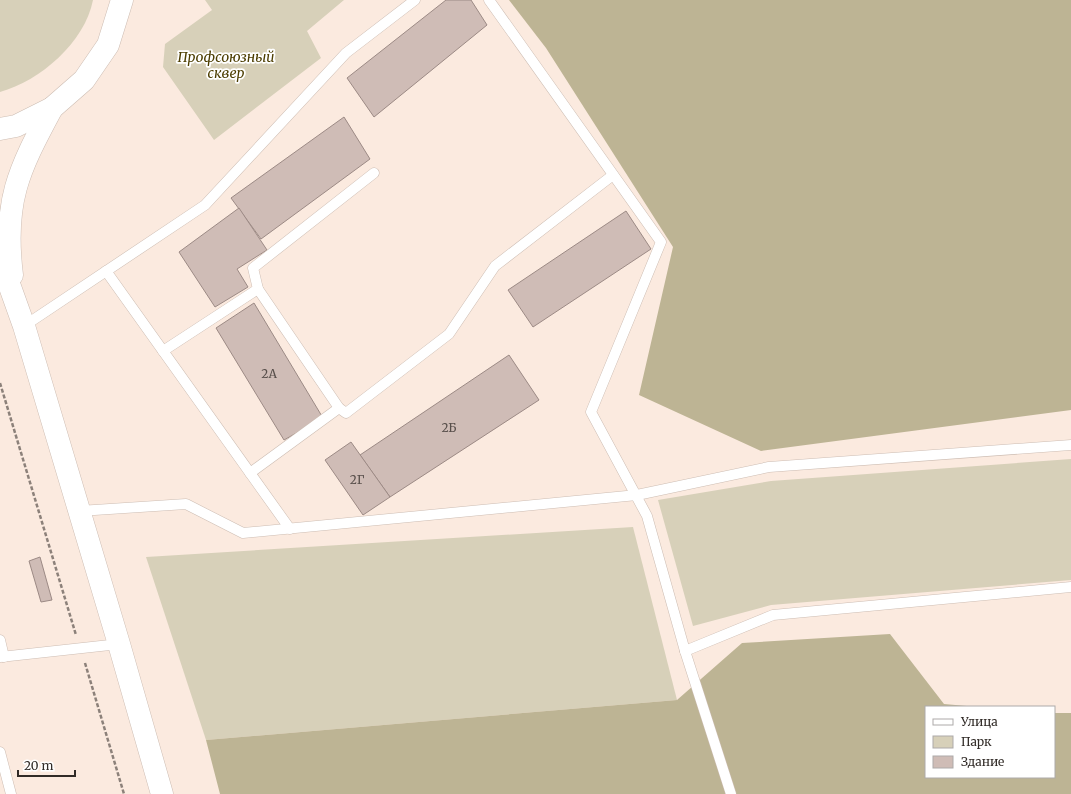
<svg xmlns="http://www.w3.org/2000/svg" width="1071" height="794" viewBox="0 0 1071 794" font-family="Merriweather,serif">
<rect width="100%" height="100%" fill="#fbeadf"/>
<g fill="#d7d0b9">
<path d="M 0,0 L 93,0 C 85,42 40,81 0,92 Z"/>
<path d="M 205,0 L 344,0 L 307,31 L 321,58 L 214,140 L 163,67 L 165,44 L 212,10 Z"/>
<path d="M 1071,459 L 1071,580 L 771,605 L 693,626 L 658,500 L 771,481 Z"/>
<path d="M 633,527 L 677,700 L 206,740 L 146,557 Z"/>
</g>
<g fill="#bdb494">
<path d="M 509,0 L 1071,0 L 1071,410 L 761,451 L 639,395 L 673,247 L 546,48 Z"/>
<path d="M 890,634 L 944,704 L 978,707 L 926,707 L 926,777 L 1054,777 L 1054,713 L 1071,713 L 1071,794 L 220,794 L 206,740 L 677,700 L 742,643 Z"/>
</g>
<g fill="#cfbcb6" stroke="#9c8a85">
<path d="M 446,0 L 471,0 L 487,25 L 374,117 L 347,78 Z"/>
<path d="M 344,117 L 370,159 L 261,239 L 231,198 Z"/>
<path d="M 239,208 L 267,250 L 237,269 L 248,287 L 215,307 L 179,252 Z"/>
<path d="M 626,211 L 651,249 L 533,327 L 508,290 Z"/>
<path d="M 254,303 L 323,418 L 284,440 L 216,328 Z"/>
<path d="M 509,355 L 539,400 L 390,497 L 360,455 Z"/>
<path d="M 351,442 L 390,497 L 363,515 L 325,460 Z"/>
<path d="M 40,557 L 52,600 L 41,602 L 29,561 Z"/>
</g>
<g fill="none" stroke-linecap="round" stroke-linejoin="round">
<defs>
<g id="service">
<path d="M 489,0 L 661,242 L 591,412 L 647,516 L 685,651 L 731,794"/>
<path d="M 106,271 L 290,529"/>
<path d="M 258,289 L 339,408 L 346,413 L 449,334 L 495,266 L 613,175"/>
<path d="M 24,326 L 205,205 L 346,53 L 415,0"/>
<path d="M 163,351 L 258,289 L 253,268 L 374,173"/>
<path d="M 250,473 L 339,408"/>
<path d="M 79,511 L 186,504 L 243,533 L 637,495 L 769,467 L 1071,445"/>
<path d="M 0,640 L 4,657"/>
<path d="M 685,651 L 773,615 L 1071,587"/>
<path d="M 0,657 L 119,644"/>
<path d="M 0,752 L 11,794"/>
</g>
<g id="secondary">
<path d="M 0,129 L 16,126 L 52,108 L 84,80 L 108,45 L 122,0"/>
<path d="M 0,259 L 24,326 L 119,644 L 162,794"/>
<path d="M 12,275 C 3,202 18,171 52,108"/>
</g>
</defs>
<use href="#service" stroke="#cdbdb3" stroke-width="11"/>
<use href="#secondary" stroke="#cdbdb3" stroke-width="23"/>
<g stroke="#8c817a" stroke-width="2.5" stroke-dasharray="4 2" stroke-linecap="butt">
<path d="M 0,383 L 76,635"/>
<path d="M 85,663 L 124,794"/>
</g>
<use href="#service" stroke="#fff" stroke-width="10"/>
<use href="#secondary" stroke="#fff" stroke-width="22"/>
</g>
<g text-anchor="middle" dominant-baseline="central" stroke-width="3.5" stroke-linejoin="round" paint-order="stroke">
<g font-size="12" fill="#584f4b">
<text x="269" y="373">2А</text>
<text x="449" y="427">2Б</text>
<text x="357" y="479">2Г</text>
</g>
<g font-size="14" font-style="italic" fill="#4c3d00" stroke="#fff">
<text x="226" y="57">Профсоюзный<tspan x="226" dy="16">сквер</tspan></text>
</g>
</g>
<rect x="925" y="706" width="130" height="72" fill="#ffffff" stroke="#adaaa9"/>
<rect x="933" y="719" width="20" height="6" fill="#ffffff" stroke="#adaaa9"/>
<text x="961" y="726" font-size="12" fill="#312b27">Улица</text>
<rect x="933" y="736" width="20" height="12" fill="#d7d0b9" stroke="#adaaa9"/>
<text x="961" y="746" font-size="12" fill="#312b27">Парк</text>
<rect x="933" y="756" width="20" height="12" fill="#cfbcb6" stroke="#adaaa9"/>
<text x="961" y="766" font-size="12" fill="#312b27">Здание</text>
<path d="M18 770v6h57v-6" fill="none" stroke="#312b27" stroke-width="2"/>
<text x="24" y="770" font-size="12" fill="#312b27" stroke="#ffffff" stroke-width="3" paint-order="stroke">20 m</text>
</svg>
